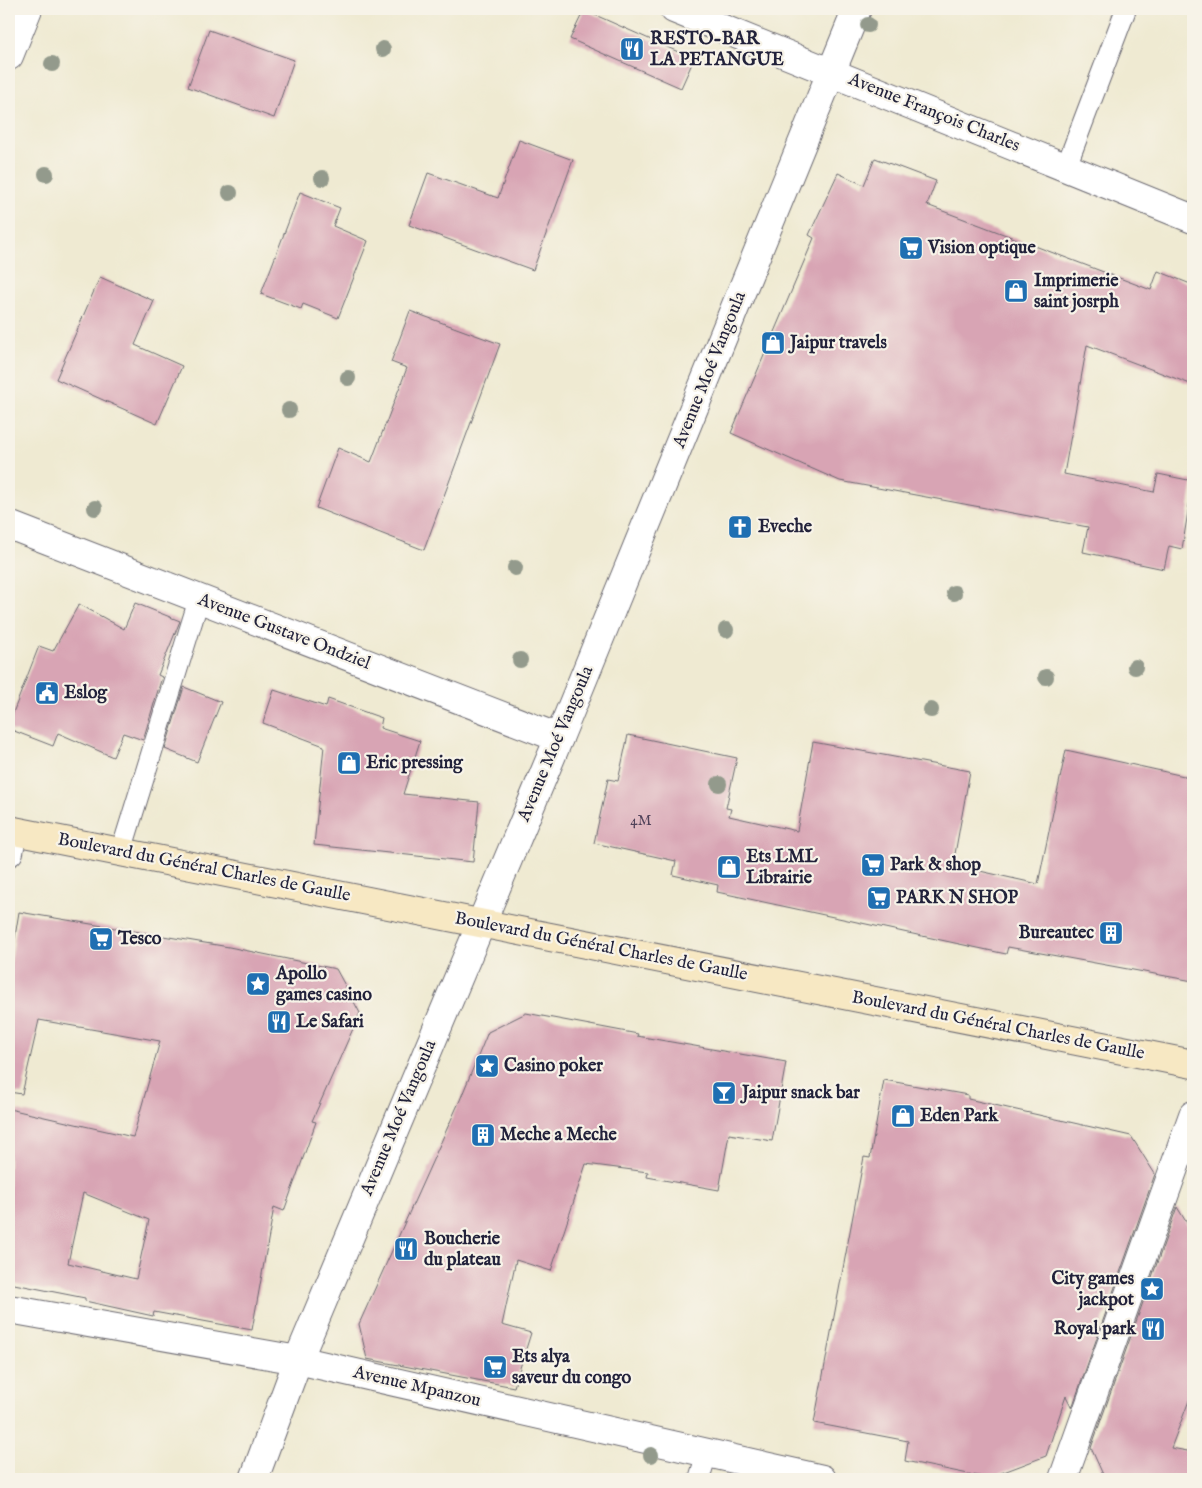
<svg xmlns="http://www.w3.org/2000/svg" width="1202" height="1488" viewBox="0 0 1202 1488" font-family="'IM FELL English',serif">
<rect width="100%" height="100%" fill="#f7f3e8"/>
<filter id="ink" filterUnits="userSpaceOnUse"><feTurbulence type="fractalNoise" baseFrequency=".02" numOctaves="2"/><feDisplacementMap in="SourceGraphic" scale="10" xChannelSelector="R" yChannelSelector="G"/><feConvolveMatrix kernelMatrix="1 2 1 2 8 2 1 2 1" color-interpolation-filters="sRGB"/></filter>
<filter id="wash" filterUnits="userSpaceOnUse"><feTurbulence type="fractalNoise" baseFrequency=".0096" numOctaves="4" result="noise"/><feDisplacementMap in="SourceGraphic" scale="20" xChannelSelector="R" yChannelSelector="G"/><feGaussianBlur stdDeviation="1.12" result="paint"/><feColorMatrix in="noise" values="0 0 0 0 0 0 0 0 0 0 0 0 0 0 0 0 0 1.4 0 .05"/><feComposite in="paint" operator="in"/></filter>
<g filter="url(#wash)">
<rect width="100%" height="100%" fill="#efead2"/>
<g id="blocks">
<g fill="#d8a4b4" fill-rule="evenodd">
<path d="M 584,10 L 694,59 L 681,88 L 570,39 Z"/>
<path d="M 209,30 L 294,60 L 274,118 L 188,87 Z"/>
<path d="M 519,140 L 573,160 L 533,270 L 409,225 L 428,173 L 498,198 Z"/>
<path d="M 875,158 L 936,181 L 927,205 L 1151,290 L 1158,271 L 1193,285 L 1193,385 L 1087,345 L 1064,474 L 1154,492 L 1158,474 L 1193,481 L 1182,549 L 1169,546 L 1164,569 L 1083,552 L 1088,527 L 840,481 L 731,433 L 814,238 L 809,235 L 838,173 L 864,185 Z"/>
<path d="M 300,192 L 340,208 L 333,226 L 368,241 L 338,318 L 303,304 L 301,309 L 261,294 Z"/>
<path d="M 100,277 L 154,301 L 135,345 L 182,366 L 157,424 L 56,379 Z"/>
<path d="M 410,311 L 500,344 L 424,550 L 316,508 L 338,448 L 371,462 L 407,368 L 391,362 Z"/>
<path d="M 135,603 L 180,621 L 158,675 L 162,677 L 143,740 L 123,733 L 113,757 L 58,733 L 53,746 L 9,729 L 9,723 L 39,646 L 53,651 L 79,604 L 124,629 Z"/>
<path d="M 184,687 L 221,702 L 197,762 L 165,749 Z"/>
<path d="M 274,690 L 326,707 L 328,699 L 382,718 L 380,728 L 420,741 L 403,794 L 479,802 L 473,862 L 314,845 L 324,746 L 263,723 Z"/>
<path d="M 628,735 L 737,758 L 726,808 L 731,809 L 729,816 L 797,831 L 813,742 L 970,771 L 953,865 L 1038,884 L 1066,750 L 1193,778 L 1193,981 L 1008,947 L 1006,954 L 717,892 L 718,885 L 673,875 L 676,861 L 594,843 L 608,779 L 618,781 Z"/>
<path d="M 19,912 L 229,947 L 336,969 L 360,1013 L 312,1121 L 316,1122 L 284,1211 L 274,1207 L 252,1330 L 154,1312 L 153,1316 L 85,1301 L 85,1298 L 9,1283 L 9,1109 L 133,1137 L 160,1041 L 39,1020 L 22,1094 L 9,1092 L 9,974 ZM 83,1193 L 149,1220 L 136,1279 L 68,1263 Z"/>
<path d="M 526,1013 L 638,1034 L 637,1036 L 786,1062 L 772,1141 L 729,1134 L 719,1190 L 647,1177 L 648,1172 L 586,1164 L 551,1271 L 516,1260 L 502,1325 L 531,1333 L 514,1387 L 367,1359 L 359,1324 L 460,1100 L 488,1032 Z"/>
<path d="M 884,1080 L 968,1095 L 968,1099 L 1131,1136 L 1155,1174 L 1072,1408 L 1066,1396 L 1046,1456 L 988,1478 L 905,1461 L 908,1441 L 814,1423 L 864,1157 L 870,1158 Z"/>
<path d="M 1177,1207 L 1193,1233 L 1193,1390 L 1171,1448 L 1193,1452 L 1193,1479 L 1105,1479 L 1091,1448 Z"/>
</g>
</g>
</g>
<g filter="url(#ink)">
<use href="#blocks" fill-opacity="0" stroke="#6a6870" stroke-width="1"/>
<g fill="none" stroke-linecap="round" stroke-linejoin="round">
<defs>
<g id="lane">
<path d="M 1066,167 L 1126,9"/>
<path d="M 121,852 L 199,599"/>
<path d="M 699,1479 L 707,1453"/>
</g>
<g id="street">
<path d="M 674,9 L 1193,219"/>
<path d="M 9,56 L 28,9"/>
<path d="M 9,525 L 559,738"/>
<path d="M 9,852 L 13,831"/>
<path d="M 9,1309 L 298,1360 L 822,1479"/>
<path d="M 254,1479 L 298,1360 L 559,738 L 857,9"/>
<path d="M 1063,1479 L 1193,1115"/>
</g>
<path id="secondary" d="M 9,830 L 1193,1064"/>
</defs>
<use href="#lane" stroke="#6a6870" stroke-width="22"/>
<use href="#street" stroke="#6a6870" stroke-width="30"/>
<use href="#secondary" stroke="#6a6870" stroke-width="30"/>
<use href="#lane" stroke="#fff" stroke-width="20"/>
<use href="#street" stroke="#fff" stroke-width="28"/>
<use href="#secondary" stroke="#f7e8c3" stroke-width="28"/>
</g>
<g fill="#939a8c">
<circle cx="868" cy="25" r="8"/>
<circle cx="383" cy="49" r="8"/>
<circle cx="52" cy="64" r="8"/>
<circle cx="46" cy="174" r="8"/>
<circle cx="322" cy="178" r="8"/>
<circle cx="230" cy="193" r="8"/>
<circle cx="348" cy="378" r="8"/>
<circle cx="289" cy="410" r="8"/>
<circle cx="95" cy="508" r="8"/>
<circle cx="515" cy="568" r="8"/>
<circle cx="954" cy="593" r="8"/>
<circle cx="726" cy="630" r="8"/>
<circle cx="520" cy="660" r="8"/>
<circle cx="1135" cy="667" r="8"/>
<circle cx="1046" cy="677" r="8"/>
<circle cx="931" cy="710" r="8"/>
<circle cx="719" cy="784" r="8"/>
<circle cx="651" cy="1455" r="8"/>
</g>
</g>
<defs>
<symbol id="restaurant-square" viewBox="-11 -11 22 22"><rect x="-9" y="-9" width="18" height="18" rx="4" fill="#1f6fb2" stroke="#f7f3e8"/><path d="M-5-6h1v4h1v-4h1v4h1v-4h1v5L-1.5 .5V6h-2V.5L-5-1ZM5-6V6H3V1.5H1.5Q1.5-4 5-6Z" fill="#fff"/></symbol>
<symbol id="supermarket-square" viewBox="-11 -11 22 22"><rect x="-9" y="-9" width="18" height="18" rx="4" fill="#1f6fb2" stroke="#f7f3e8"/><path d="M-6-5.5h2.5l.6 2H6L4.5 2H-2.5L-4.4-4H-6ZM-1.5 3.2a1.3 1.3 0 1 0 .1 0ZM3 3.2a1.3 1.3 0 1 0 .1 0Z" fill="#fff"/></symbol>
<symbol id="shop-square" viewBox="-11 -11 22 22"><rect x="-9" y="-9" width="18" height="18" rx="4" fill="#1f6fb2" stroke="#f7f3e8"/><path d="M-5-2.5h2.3a2.7 3.5 0 0 1 5.4 0H5L5.5 6h-11ZM-1.5-2.5h3a1.5 2.3 0 0 0-3 0Z" fill="#fff"/></symbol>
<symbol id="church-square" viewBox="-11 -11 22 22"><rect x="-9" y="-9" width="18" height="18" rx="4" fill="#1f6fb2" stroke="#f7f3e8"/><path d="M-1.2-6h2.4v3.5h3.3v2.4h-3.3V6h-2.4V-.1h-3.3v-2.4h3.3Z" fill="#fff"/></symbol>
<symbol id="civic-square" viewBox="-11 -11 22 22"><rect x="-9" y="-9" width="18" height="18" rx="4" fill="#1f6fb2" stroke="#f7f3e8"/><path d="M-.6-6.5H3V-4.5H.6V-3L4-1V1h2V6H-6V1h2V-1L-.6-3ZM-1.2 2.5V6h2.4V2.5Z" fill="#fff"/></symbol>
<symbol id="building-square" viewBox="-11 -11 22 22"><rect x="-9" y="-9" width="18" height="18" rx="4" fill="#1f6fb2" stroke="#f7f3e8"/><path d="M-4-6H4V6H1V3H-1V6H-4ZM-2.5-4.3h1.7v1.8h-1.7ZM.8-4.3h1.7v1.8H.8ZM-2.5-1h1.7V.8h-1.7ZM.8-1h1.7V.8H.8Z" fill="#fff"/></symbol>
<symbol id="sight-square" viewBox="-11 -11 22 22"><rect x="-9" y="-9" width="18" height="18" rx="4" fill="#1f6fb2" stroke="#f7f3e8"/><path d="M0-6L1.8-2.2L6-1.7L2.9 1.2L3.7 5.4L0 3.3L-3.7 5.4L-2.9 1.2L-6-1.7L-1.8-2.2Z" fill="#fff"/></symbol>
<symbol id="bar-square" viewBox="-11 -11 22 22"><rect x="-9" y="-9" width="18" height="18" rx="4" fill="#1f6fb2" stroke="#f7f3e8"/><path d="M-6-5H6L.8 .8V4.5H3.5V6h-7V4.5H-.8V.8Z" fill="#fff"/></symbol>
</defs>
<g fill-rule="evenodd">
<use href="#restaurant-square" x="618" y="35" width="28" height="28"/>
<use href="#supermarket-square" x="897" y="234" width="28" height="28"/>
<use href="#shop-square" x="1002" y="277" width="28" height="28"/>
<use href="#shop-square" x="759" y="329" width="28" height="28"/>
<use href="#church-square" x="726" y="513" width="28" height="28"/>
<use href="#civic-square" x="33" y="679" width="28" height="28"/>
<use href="#shop-square" x="335" y="749" width="28" height="28"/>
<use href="#supermarket-square" x="859" y="851" width="28" height="28"/>
<use href="#shop-square" x="715" y="853" width="28" height="28"/>
<use href="#supermarket-square" x="865" y="884" width="28" height="28"/>
<use href="#building-square" x="1097" y="919" width="28" height="28"/>
<use href="#supermarket-square" x="87" y="925" width="28" height="28"/>
<use href="#sight-square" x="244" y="970" width="28" height="28"/>
<use href="#restaurant-square" x="265" y="1008" width="28" height="28"/>
<use href="#sight-square" x="473" y="1052" width="28" height="28"/>
<use href="#bar-square" x="710" y="1079" width="28" height="28"/>
<use href="#shop-square" x="889" y="1102" width="28" height="28"/>
<use href="#building-square" x="469" y="1121" width="28" height="28"/>
<use href="#restaurant-square" x="392" y="1235" width="28" height="28"/>
<use href="#sight-square" x="1138" y="1275" width="28" height="28"/>
<use href="#restaurant-square" x="1139" y="1315" width="28" height="28"/>
<use href="#supermarket-square" x="481" y="1353" width="28" height="28"/>
</g>
<g text-anchor="middle" dominant-baseline="central" stroke-width="4.5" stroke-linejoin="round" paint-order="stroke">
<g font-size="15" fill="#504259">
<text x="641" y="820">4M</text>
</g>
<g font-size="18" font-weight="bold" fill="#22223b" stroke="#f7f3e8" text-anchor="start">
<text x="650" y="39">RESTO-BAR<tspan x="650" dy="21">LA PETANGUE</tspan></text>
<text x="928" y="248">Vision optique</text>
<text x="1034" y="281">Imprimerie<tspan x="1034" dy="21">saint josrph</tspan></text>
<text x="790" y="343">Jaipur travels</text>
<text x="758" y="527">Eveche</text>
<text x="64" y="693">Eslog</text>
<text x="366" y="763">Eric pressing</text>
<text x="746" y="857">Ets LML<tspan x="746" dy="21">Librairie</tspan></text>
<text x="890" y="865">Park &amp; shop</text>
<text x="896" y="898">PARK N SHOP</text>
<text x="1094" y="933" text-anchor="end">Bureautec</text>
<text x="118" y="939">Tesco</text>
<text x="276" y="974">Apollo<tspan x="276" dy="21">games casino</tspan></text>
<text x="296" y="1022">Le Safari</text>
<text x="504" y="1066">Casino poker</text>
<text x="742" y="1093">Jaipur snack bar</text>
<text x="920" y="1116">Eden Park</text>
<text x="500" y="1135">Meche a Meche</text>
<text x="424" y="1239">Boucherie<tspan x="424" dy="21">du plateau</tspan></text>
<text x="1134" y="1279" text-anchor="end">City games<tspan x="1134" dy="21">jackpot</tspan></text>
<text x="1136" y="1329" text-anchor="end">Royal park</text>
<text x="512" y="1357">Ets alya<tspan x="512" dy="21">saveur du congo</tspan></text>
</g>
<g font-size="18" fill="#22223b" stroke="#f7f3e8">
<text transform="translate(934 113) rotate(22)">Avenue François Charles</text>
<text transform="translate(710 370) rotate(-68)">Avenue Moé Vangoula</text>
<text transform="translate(284 632) rotate(21)">Avenue Gustave Ondziel</text>
<text transform="translate(556 744) rotate(-67)">Avenue Moé Vangoula</text>
<text transform="translate(204 868) rotate(11)">Boulevard du Général Charles de Gaulle</text>
<text transform="translate(601 947) rotate(11)">Boulevard du Général Charles de Gaulle</text>
<text transform="translate(998 1026) rotate(11)">Boulevard du Général Charles de Gaulle</text>
<text transform="translate(399 1118) rotate(-67)">Avenue Moé Vangoula</text>
<text transform="translate(417 1387) rotate(13)">Avenue Mpanzou</text>
</g>
</g>
<rect width="1202" height="1488" fill="none" stroke="#f7f3e8" stroke-width="30"/>
</svg>
